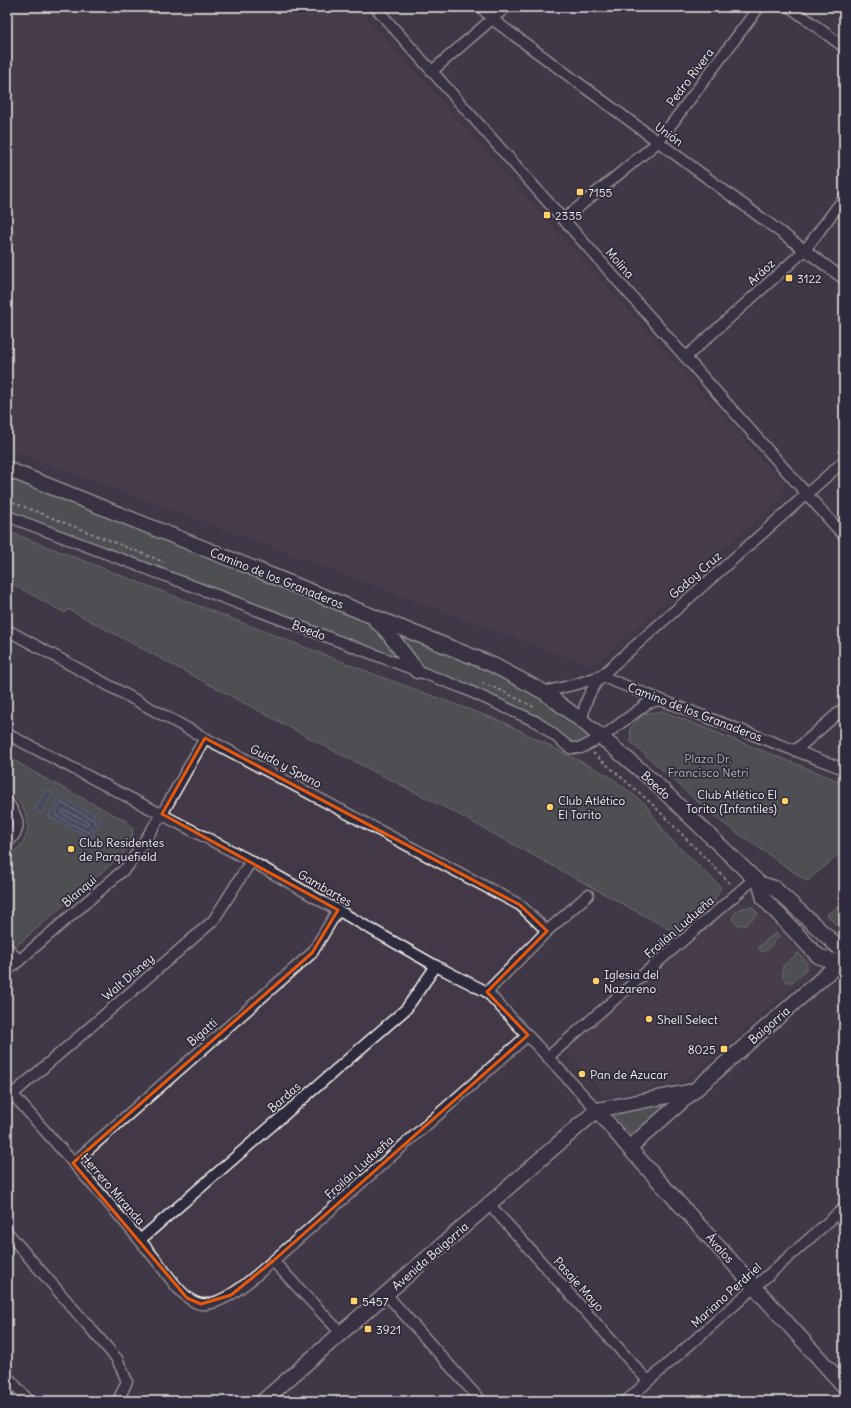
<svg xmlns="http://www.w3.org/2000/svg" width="851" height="1408" viewBox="0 0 851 1408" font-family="Delius,sans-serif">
<rect width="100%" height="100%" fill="#423847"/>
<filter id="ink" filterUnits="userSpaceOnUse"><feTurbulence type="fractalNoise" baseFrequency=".025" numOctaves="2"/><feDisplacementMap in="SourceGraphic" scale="8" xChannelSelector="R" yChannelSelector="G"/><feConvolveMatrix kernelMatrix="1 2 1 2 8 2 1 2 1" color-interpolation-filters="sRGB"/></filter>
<g filter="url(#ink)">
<g fill="#4f424e">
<path d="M 7,7 L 356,7 L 782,483 L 783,489 L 782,496 L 598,661 L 586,664 L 7,448 Z"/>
<path d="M 744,903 L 753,904 L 808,960 L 811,966 L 807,975 L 694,1073 L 676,1083 L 605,1096 L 566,1049 L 733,907 Z"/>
</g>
<g fill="#5b6b62" stroke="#a8aea5">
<path d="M 7,469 L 491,664 L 602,737 L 570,748 L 539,723 L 7,516 Z"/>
<path d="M 15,534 L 376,675 L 503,722 L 609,776 L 645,804 L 669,838 L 721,887 L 713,903 L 678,934 L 452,811 L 334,751 L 68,609 L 65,613 L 7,581 L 7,547 Z"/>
<path d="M 662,711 L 844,783 L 844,854 L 842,852 L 807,881 L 716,818 L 631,742 L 630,728 L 643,714 Z"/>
<path d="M 7,756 L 42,777 L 126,821 L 133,829 L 132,841 L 123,854 L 14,948 L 7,939 L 7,857 C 11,853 18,849 21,845 C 37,822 22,804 7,787 Z"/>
<path d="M 844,901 L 844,926 L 840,929 L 827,915 Z"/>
<path d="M 752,907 L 758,914 L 745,925 L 738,925 L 732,919 C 737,908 740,908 752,907 Z"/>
<path d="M 776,933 L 779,936 L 768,949 L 762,952 L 758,947 Z"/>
<path d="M 798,953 L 807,963 L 806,969 L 792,982 L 787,982 L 782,976 L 783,966 Z"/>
<path d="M 676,1102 L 634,1138 L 614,1114 Z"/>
</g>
<g fill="#4f5e78" stroke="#9199a5">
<path d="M 46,789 L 53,793 L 41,814 L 34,810 Z"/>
<path d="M 59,797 L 101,818 L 91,838 L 49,817 Z"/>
</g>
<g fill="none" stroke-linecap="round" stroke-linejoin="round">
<g stroke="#b2b6bb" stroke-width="1">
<path d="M 62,803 L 94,820 L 95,822 L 90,832 L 87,832 L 56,816 C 55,812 59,805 62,803 Z"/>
<path d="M 63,810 L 87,821 L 88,824 L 85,825 L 63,814 L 62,812 Z"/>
</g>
<defs>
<g id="street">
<path d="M 375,7 L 844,536"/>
<path d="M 481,7 L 492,19 L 844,279"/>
<path d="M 790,7 L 844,47"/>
<path d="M 432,71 L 506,7"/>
<path d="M 564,219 L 658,142 L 759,7"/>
<path d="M 686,357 L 805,250 L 844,198"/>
<path d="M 7,516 L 463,688 L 539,723 L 570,748 L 581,748 L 585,746 L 602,737 L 648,703 L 661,700"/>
<path d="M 7,630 L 205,738 L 520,905 L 547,931"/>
<path d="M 544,692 L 577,684 L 601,676 L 661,700 L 844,769"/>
<path d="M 582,721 C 585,700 589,693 601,676 L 844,461"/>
<path d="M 7,734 L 251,861 L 436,966 L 487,992 L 597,1110"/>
<path d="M 796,750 L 844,708"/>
<path d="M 7,801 C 18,818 24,828 7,843"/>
<path d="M 7,947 L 19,961"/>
<path d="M 7,971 L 128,866 L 162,814 L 205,738"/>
<path d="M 487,992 L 547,931 L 588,895"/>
<path d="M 548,1057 L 754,879"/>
<path d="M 7,1088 C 57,1145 109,1201 156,1260 C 167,1273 184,1302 201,1304 C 224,1307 256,1275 273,1261 L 528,1035"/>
<path d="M 7,1099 L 213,921 L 251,861"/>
<path d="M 73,1163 L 312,953 L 338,910"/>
<path d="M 489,1204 L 648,1381"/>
<path d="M 7,1232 L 117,1359 L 127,1381 L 119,1399 L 117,1401"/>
<path d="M 140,1240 L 406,1009 L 436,966"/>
<path d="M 273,1261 L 341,1333"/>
<path d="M 386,1294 L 481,1401"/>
<path d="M 7,1376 L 29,1401"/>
<path d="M 626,1401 L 844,1208"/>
</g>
<g id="secondary">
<path d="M 7,469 L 491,664 L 544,692 L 582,721 L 651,779 L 760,884 L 764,899 L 818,956 L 839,963 L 844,969"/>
<path d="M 376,621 L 386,630 L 417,671"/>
<path d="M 760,884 L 774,888 L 844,952"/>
<path d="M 597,1110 L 629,1148 L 844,1386"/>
<path d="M 597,1110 L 693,1091"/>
<path d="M 629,1148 L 844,959"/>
<path d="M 263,1401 L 597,1110"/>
</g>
</defs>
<use href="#street" stroke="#f4f1e8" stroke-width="13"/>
<use href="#secondary" stroke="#f4f1e8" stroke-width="17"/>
<g stroke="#f4f1e8" stroke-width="2" stroke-dasharray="3 3" stroke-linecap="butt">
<path d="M 7,500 L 164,562"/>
<path d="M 482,683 L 500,690 L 534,707"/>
<path d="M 593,753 L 650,802 L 732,885"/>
</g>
<use href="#street" stroke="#2f2a3d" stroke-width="10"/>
<use href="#secondary" stroke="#2f2a3d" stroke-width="14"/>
</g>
</g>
<path d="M0 0H851V1408H0ZM 205,738 L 520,905 L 547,931 L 487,992 L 528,1035 L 273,1261 L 231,1295 L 201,1304 L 187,1298 L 73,1163 L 312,953 L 338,910 L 162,814 Z" fill="#423847" fill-opacity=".55" fill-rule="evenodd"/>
<path fill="none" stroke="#e8590c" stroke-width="3" stroke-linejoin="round" d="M 205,738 L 520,905 L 547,931 L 487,992 L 528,1035 L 273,1261 L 231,1295 L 201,1304 L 187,1298 L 73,1163 L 312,953 L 338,910 L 162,814 Z"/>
<g fill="#ffd166" stroke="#2f2a3d" stroke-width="1.5">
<rect x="576" y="188" width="8" height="8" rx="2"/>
<rect x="543" y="211" width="8" height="8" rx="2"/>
<rect x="785" y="274" width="8" height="8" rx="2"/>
<circle cx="785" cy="801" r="4"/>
<circle cx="550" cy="807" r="4"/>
<circle cx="71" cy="849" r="4"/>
<circle cx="596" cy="981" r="4"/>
<circle cx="649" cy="1019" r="4"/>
<rect x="720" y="1045" width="8" height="8" rx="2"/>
<circle cx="582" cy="1074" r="4"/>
<rect x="350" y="1297" width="8" height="8" rx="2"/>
<rect x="364" y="1325" width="8" height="8" rx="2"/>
</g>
<g text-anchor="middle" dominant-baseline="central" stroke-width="3.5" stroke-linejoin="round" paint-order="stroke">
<g font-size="12" fill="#f4f1e8" stroke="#2f2a3d">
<text transform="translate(690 77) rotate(-53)">Pedro Rivera</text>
<text transform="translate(669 134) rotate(36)">Unión</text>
<text transform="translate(620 263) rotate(48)">Molina</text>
<text transform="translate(761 272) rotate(-42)">Aráoz</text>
<text transform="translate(695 575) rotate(-41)">Godoy Cruz</text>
<text transform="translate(277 578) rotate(22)">Camino de los Granaderos</text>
<text transform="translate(309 630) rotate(21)">Boedo</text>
<text transform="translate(695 712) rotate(21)">Camino de los Granaderos</text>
<text transform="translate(286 766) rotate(28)">Guido y Spano</text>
<text transform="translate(656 785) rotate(43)">Boedo</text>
<text transform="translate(325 888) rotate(30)">Gambartes</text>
<text transform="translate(79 891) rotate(-41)">Blanqui</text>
<text transform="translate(679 927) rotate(-41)">Froilán Ludueña</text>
<text transform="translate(128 977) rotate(-41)">Walt Disney</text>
<text transform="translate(769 1025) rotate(-41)">Baigorria</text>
<text transform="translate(202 1032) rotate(-41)">Bigatti</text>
<text transform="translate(284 1097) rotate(-41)">Bardas</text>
<text transform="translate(359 1167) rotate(-42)">Froilán Ludueña</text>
<text transform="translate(113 1189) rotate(49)">Herrero Miranda</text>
<text transform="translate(720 1248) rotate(48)">Ávalos</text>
<text transform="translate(430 1256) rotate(-41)">Avenida Baigorria</text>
<text transform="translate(579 1284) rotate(48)">Pasaje Mayo</text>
<text transform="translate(726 1295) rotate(-42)">Mariano Perdriel</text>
</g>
<g font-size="12" fill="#f4f1e8" stroke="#2f2a3d" text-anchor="start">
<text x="588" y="192">7155</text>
<text x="555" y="215">2335</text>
<text x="797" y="278">3122</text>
<text x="777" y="794" text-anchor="end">Club Atlético El<tspan x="777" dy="14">Torito (Infantiles)</tspan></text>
<text x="558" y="800">Club Atlético<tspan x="558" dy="14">El Torito</tspan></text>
<text x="79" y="842">Club Residentes<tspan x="79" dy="14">de Parquefield</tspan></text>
<text x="604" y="974">Iglesia del<tspan x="604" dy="14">Nazareno</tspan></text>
<text x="657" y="1019">Shell Select</text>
<text x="716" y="1049" text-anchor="end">8025</text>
<text x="590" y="1074">Pan de Azucar</text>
<text x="362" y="1301">5457</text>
<text x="376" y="1329">3921</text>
</g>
<g font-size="12" fill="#afb5ac" stroke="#2f2a3d">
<text x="708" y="758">Plaza Dr.<tspan x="708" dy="14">Francisco Netri</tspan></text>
</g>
</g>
<rect width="851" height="1408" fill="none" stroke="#2f2a3d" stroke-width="24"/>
<rect x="12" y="12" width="827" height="1384" fill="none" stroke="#f4f1e8" stroke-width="1.5" filter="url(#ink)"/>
</svg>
